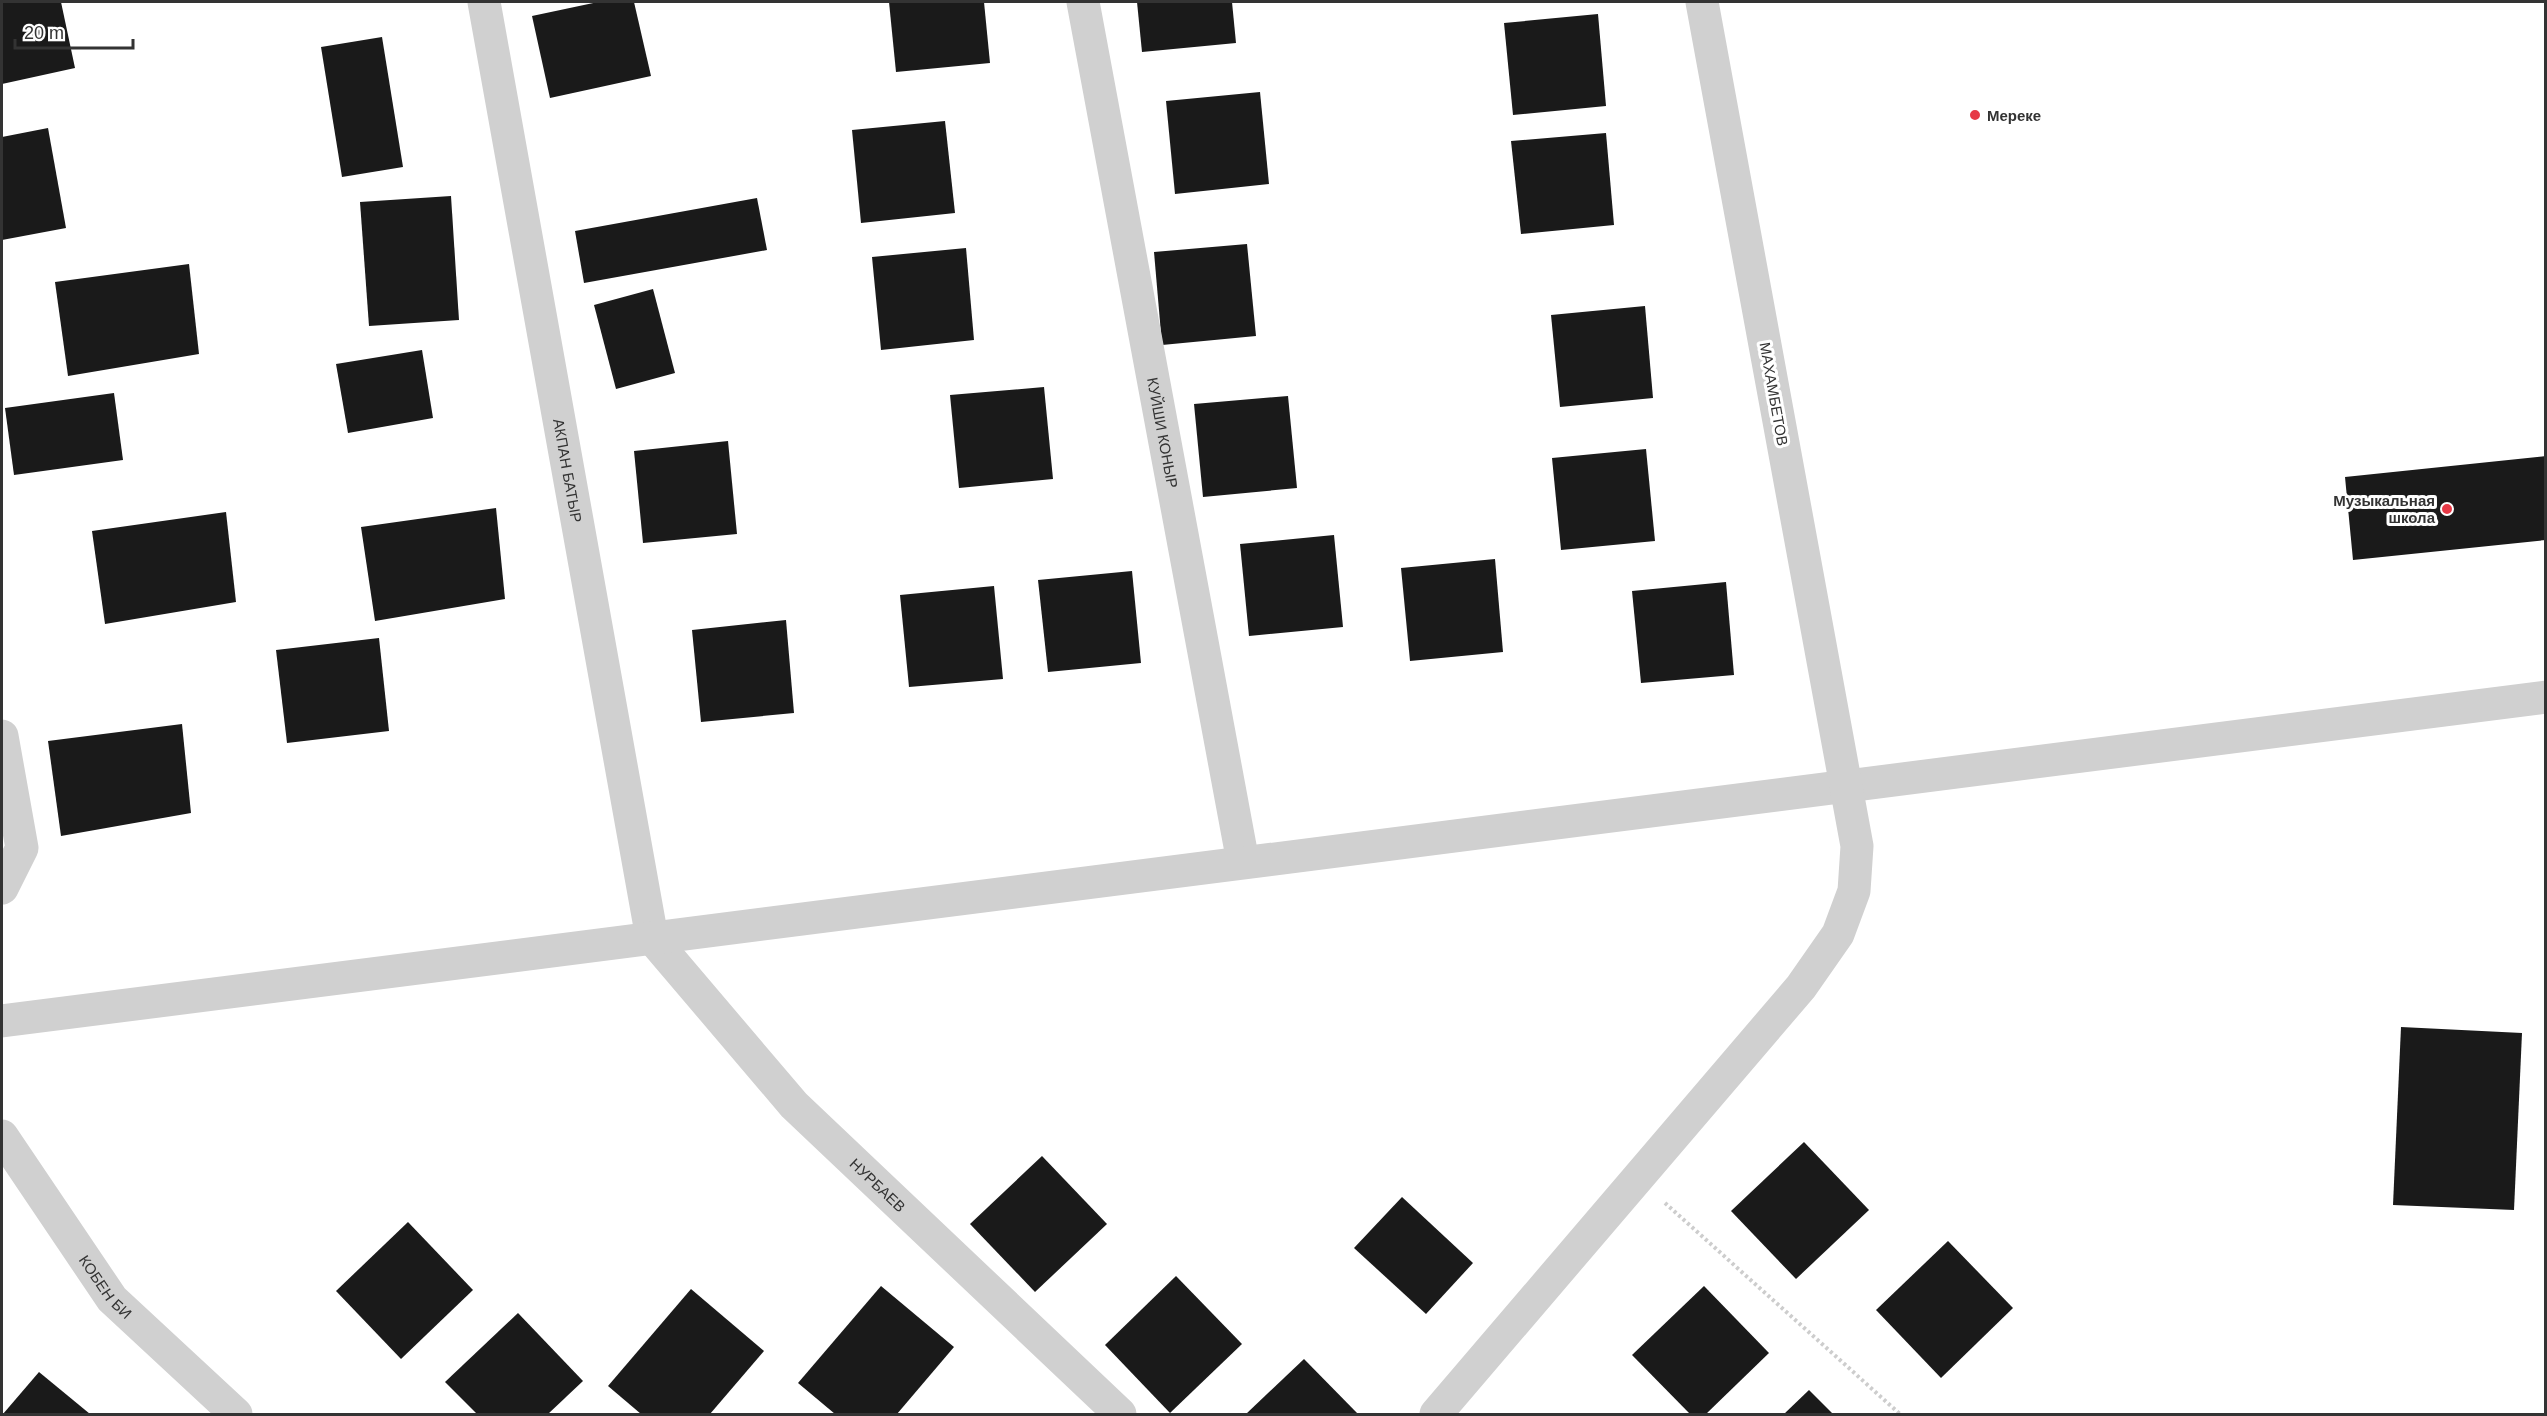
<svg xmlns="http://www.w3.org/2000/svg" width="2547" height="1416" viewBox="0 0 2547 1416" font-family="Helvetica,sans-serif">
<rect width="100%" height="100%" fill="#fff"/>
<g fill="#1a1a1a">
<path d="M 2,2 L 61,2 L 75,68 L 2,84 Z"/>
<path d="M 598,2 L 634,2 L 651,76 L 550,98 L 532,16 Z"/>
<path d="M 889,2 L 984,2 L 990,63 L 896,72 Z"/>
<path d="M 1137,2 L 1232,2 L 1236,43 L 1142,52 Z"/>
<path d="M 1598,14 L 1606,106 L 1513,115 L 1504,23 Z"/>
<path d="M 382,37 L 403,167 L 342,177 L 321,47 Z"/>
<path d="M 1260,92 L 1269,184 L 1175,194 L 1166,101 Z"/>
<path d="M 945,121 L 955,213 L 861,223 L 852,130 Z"/>
<path d="M 48,128 L 66,228 L 2,240 L 2,137 Z"/>
<path d="M 1606,133 L 1614,225 L 1521,234 L 1511,141 Z"/>
<path d="M 451,196 L 459,320 L 369,326 L 360,202 Z"/>
<path d="M 757,198 L 767,250 L 584,283 L 575,231 Z"/>
<path d="M 1247,244 L 1256,336 L 1162,345 L 1154,252 Z"/>
<path d="M 966,248 L 974,340 L 881,350 L 872,257 Z"/>
<path d="M 189,264 L 199,354 L 68,376 L 55,282 Z"/>
<path d="M 653,289 L 675,373 L 616,389 L 594,305 Z"/>
<path d="M 1645,306 L 1653,398 L 1560,407 L 1551,315 Z"/>
<path d="M 422,350 L 433,418 L 348,433 L 336,364 Z"/>
<path d="M 1044,387 L 1053,479 L 959,488 L 950,395 Z"/>
<path d="M 114,393 L 123,460 L 14,475 L 5,408 Z"/>
<path d="M 1288,396 L 1297,488 L 1203,497 L 1194,404 Z"/>
<path d="M 728,441 L 737,534 L 643,543 L 634,451 Z"/>
<path d="M 1646,449 L 1655,541 L 1561,550 L 1552,458 Z"/>
<path d="M 2546,456 L 2546,540 L 2353,560 L 2345,477 Z"/>
<path d="M 496,508 L 505,599 L 375,621 L 361,527 Z"/>
<path d="M 226,512 L 236,602 L 105,624 L 92,531 Z"/>
<path d="M 1334,535 L 1343,627 L 1249,636 L 1240,544 Z"/>
<path d="M 1495,559 L 1503,652 L 1410,661 L 1401,568 Z"/>
<path d="M 1132,571 L 1141,663 L 1048,672 L 1038,580 Z"/>
<path d="M 1726,582 L 1734,675 L 1641,683 L 1632,591 Z"/>
<path d="M 994,586 L 1003,679 L 909,687 L 900,595 Z"/>
<path d="M 786,620 L 794,713 L 701,722 L 692,630 Z"/>
<path d="M 379,638 L 389,731 L 287,743 L 276,650 Z"/>
<path d="M 182,724 L 191,813 L 61,836 L 48,741 Z"/>
<path d="M 2401,1027 L 2522,1033 L 2514,1210 L 2393,1205 Z"/>
<path d="M 1804,1142 L 1869,1210 L 1796,1279 L 1731,1211 Z"/>
<path d="M 1042,1156 L 1107,1224 L 1035,1292 L 970,1224 Z"/>
<path d="M 1402,1197 L 1473,1263 L 1426,1314 L 1354,1248 Z"/>
<path d="M 408,1222 L 473,1290 L 401,1359 L 336,1291 Z"/>
<path d="M 1948,1241 L 2013,1308 L 1941,1378 L 1876,1310 Z"/>
<path d="M 1176,1276 L 1242,1344 L 1170,1413 L 1105,1345 Z"/>
<path d="M 881,1286 L 954,1347 L 897,1414 L 835,1414 L 798,1383 Z"/>
<path d="M 1704,1286 L 1769,1353 L 1706,1414 L 1690,1414 L 1632,1355 Z"/>
<path d="M 691,1289 L 764,1351 L 710,1414 L 641,1414 L 608,1386 Z"/>
<path d="M 518,1313 L 583,1381 L 548,1414 L 477,1414 L 445,1382 Z"/>
<path d="M 1304,1359 L 1358,1414 L 1246,1414 Z"/>
<path d="M 39,1372 L 90,1414 L 3,1414 Z"/>
<path d="M 1809,1390 L 1833,1414 L 1784,1414 Z"/>
</g>
<g fill="none" stroke-linecap="round" stroke-linejoin="round">
<path stroke="#cdcdcd" stroke-width="4" stroke-dasharray="3 3" stroke-linecap="butt" d="M 1665,1203 L 1900,1414"/>
<g stroke="#d0d0d0" stroke-width="33">
<path id="s1" d="M 484,2 L 652,938 L 794,1105 L 1120,1414"/>
<path id="s2" d="M 1083,2 L 1243,862"/>
<path d="M 2,736 L 22,848 L 2,888"/>
<path d="M 2,1021 L 2546,697"/>
<path id="s3" d="M 2,1136 L 112,1299 L 236,1414"/>
<path d="M 1436,1414 L 1801,987 L 1838,934 L 1854,891 L 1857,846 L 1702,2"/>
</g>
</g>
<g fill="#e63946" stroke="#fff" stroke-width="2">
<circle cx="1975" cy="115" r="6"/>
<circle cx="2447" cy="509" r="6"/>
</g>
<g text-anchor="middle" dominant-baseline="central" stroke-width="6" stroke-linejoin="round" paint-order="stroke">
<g font-size="15" font-weight="bold" fill="#333" stroke="#fff" text-anchor="start">
<text x="1987" y="115">Мереке</text>
<text x="2435" y="500" text-anchor="end">Музыкальная<tspan x="2435" dy="17">школа</tspan></text>
</g>
<g font-size="15" fill="#333" stroke="#fff">
<text transform="translate(1774 394) rotate(80)">МАХАМБЕТОВ</text>
<text stroke="none"><textPath href="#s2" startOffset="438">КУЙШИ КОНЫР</textPath></text>
<text stroke="none"><textPath href="#s1" startOffset="476">АКПАН БАТЫР</textPath></text>
<text stroke="none"><textPath href="#s1" startOffset="1286">НУРБАЕВ</textPath></text>
<text stroke="none"><textPath href="#s3" startOffset="183">КОБЕН БИ</textPath></text>
</g>
</g>
<rect width="2547" height="1416" fill="none" stroke="#333333" stroke-width="6"/>
<path d="M15 39v9h118v-9" fill="none" stroke="#333333" stroke-width="3"/>
<text x="24" y="39" font-size="18" fill="#333333" stroke="#ffffff" stroke-width="4.5" paint-order="stroke">20 m</text>
</svg>
